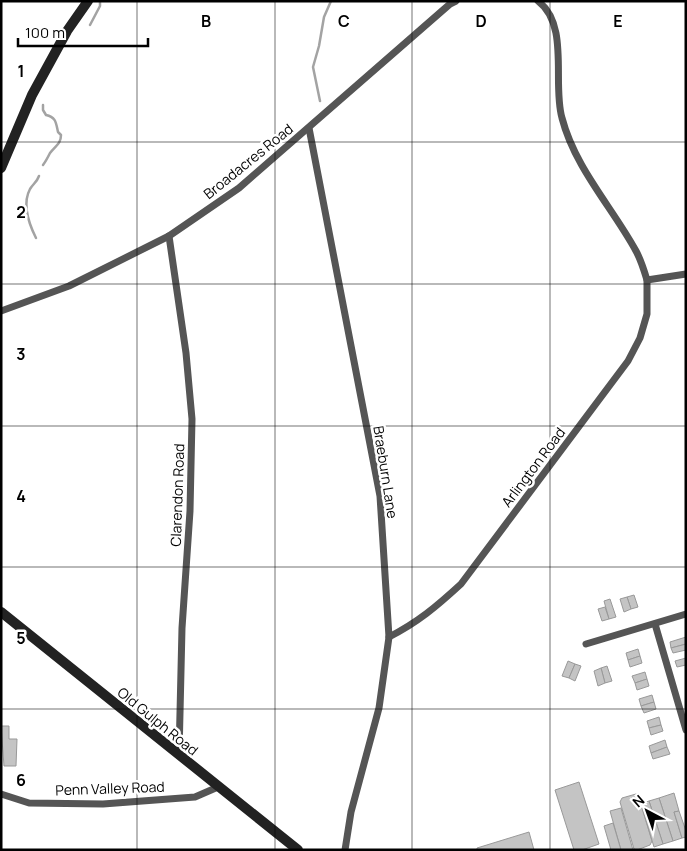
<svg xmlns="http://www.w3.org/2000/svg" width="687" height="851" viewBox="0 0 687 851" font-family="Manrope,sans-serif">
<rect width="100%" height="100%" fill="#fff"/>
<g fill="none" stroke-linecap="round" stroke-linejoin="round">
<g stroke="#a3a3a3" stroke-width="2.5">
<path d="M 90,25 L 100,6 L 100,1"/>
<path d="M 320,101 L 313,67 L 319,46 L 324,17 L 331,1"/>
<path d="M 43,105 L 43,110 L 46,115 C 56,117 56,123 58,132 L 61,135 C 61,144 55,146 50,153 C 48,157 46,161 43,165"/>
<path d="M 36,238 C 29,224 22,204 30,189 C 33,184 37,182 39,176"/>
</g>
</g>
<g fill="#c4c4c4" stroke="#999">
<path d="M 634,595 L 638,607 L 631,609 L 627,597 Z"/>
<path d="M 627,597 L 631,609 L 624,612 L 620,599 Z"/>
<path d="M 610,599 L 616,617 L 609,619 L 604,601 Z"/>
<path d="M 605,607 L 609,619 L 602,621 L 598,609 Z"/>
<path d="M 686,637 L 686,644 L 671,648 L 670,642 Z"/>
<path d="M 686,644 L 686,650 L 673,653 L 671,648 Z"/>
<path d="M 638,649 L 640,656 L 628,660 L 626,653 Z"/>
<path d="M 640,656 L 642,663 L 630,667 L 628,660 Z"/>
<path d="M 686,658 L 686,665 L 677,667 L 675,661 Z"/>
<path d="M 568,661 L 575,664 L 569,678 L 562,676 Z"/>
<path d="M 575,664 L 581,666 L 575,681 L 569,678 Z"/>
<path d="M 607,666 L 612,681 L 605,683 L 601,668 Z"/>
<path d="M 601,668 L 605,683 L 598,686 L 594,671 Z"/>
<path d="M 645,672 L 647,679 L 635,683 L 632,676 Z"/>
<path d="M 647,679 L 649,686 L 637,690 L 635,683 Z"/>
<path d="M 652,695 L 654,702 L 641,706 L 639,699 Z"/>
<path d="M 654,702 L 656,709 L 644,713 L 641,706 Z"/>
<path d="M 659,717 L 661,725 L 649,728 L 647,721 Z"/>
<path d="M 661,725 L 663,731 L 651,735 L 649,728 Z"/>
<path d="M 1,726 L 9,726 L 9,739 L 17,739 L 16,766 L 4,766 Z"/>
<path d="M 665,740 L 667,747 L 651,753 L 649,746 Z"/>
<path d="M 667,747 L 670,754 L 653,759 L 651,753 Z"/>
<path d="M 579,782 L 599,844 L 582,850 L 574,850 L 555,790 Z"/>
<path d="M 674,793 L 679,811 L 674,812 L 682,838 L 673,841 L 659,798 Z"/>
<path d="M 636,794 L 638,795 L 652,841 L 650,845 L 637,850 L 634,849 L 620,802 L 622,798 Z"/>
<path d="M 659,798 L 673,841 L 663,844 L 649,801 Z"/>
<path d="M 649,801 L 663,844 L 654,847 L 641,804 Z"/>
<path d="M 621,808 L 633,850 L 621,850 L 610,811 Z"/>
<path d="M 679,811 L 686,831 L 686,837 L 682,838 L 674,812 Z"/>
<path d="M 613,823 L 621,850 L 611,850 L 604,826 Z"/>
<path d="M 529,832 L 534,850 L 477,850 L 477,848 Z"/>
</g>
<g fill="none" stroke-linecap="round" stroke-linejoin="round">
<g stroke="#555" stroke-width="7">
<path d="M 538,1 C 570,25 552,84 562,118 C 575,168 612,207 636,251 C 641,260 644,270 647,280 L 686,274"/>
<path d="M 309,128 L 380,496 L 389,637 L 379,708 L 351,812 L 345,850"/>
<path d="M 169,236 L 186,353 L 192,419 L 190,511 L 182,628 L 179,755"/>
<path d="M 1,311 L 69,286 L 169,236 L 239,188 L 450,4 L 456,1"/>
<path d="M 655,624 L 686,730"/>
<path d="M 389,637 C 418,622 436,607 461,584 L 628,361 L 640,338 L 647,314 L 647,280"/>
<path d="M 586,644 L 686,614"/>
<path d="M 1,794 L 29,803 L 103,804 L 195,797 L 218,787"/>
</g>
<g stroke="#222" stroke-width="10">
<path d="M 1,168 L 32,95 L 67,31 L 88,1"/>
<path d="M 1,612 L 298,850"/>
</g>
</g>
<path fill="none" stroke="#000" stroke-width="1" stroke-opacity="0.55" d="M 137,1 L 137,850M 275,1 L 275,850M 412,1 L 412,850M 550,1 L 550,850M 1,142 L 686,142M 1,284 L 686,284M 1,426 L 686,426M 1,567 L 686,567M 1,709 L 686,709"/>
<g text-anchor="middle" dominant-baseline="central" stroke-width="5" stroke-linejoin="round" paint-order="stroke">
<g font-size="14" fill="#000" stroke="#fff">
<text transform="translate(248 161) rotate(-39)">Broadacres Road</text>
<text transform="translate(533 467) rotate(-53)">Arlington Road</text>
<text transform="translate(386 472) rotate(81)">Braeburn Lane</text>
<text transform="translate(177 495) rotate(-88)">Clarendon Road</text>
<text transform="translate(158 721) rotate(39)">Old Gulph Road</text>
<text transform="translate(110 788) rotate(-2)">Penn Valley Road</text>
</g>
</g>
<g font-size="16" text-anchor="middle" font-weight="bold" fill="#000" stroke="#fff" stroke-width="5" stroke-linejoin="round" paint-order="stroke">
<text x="206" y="27">B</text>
<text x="344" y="27">C</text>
<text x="481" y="27">D</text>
<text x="618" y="27">E</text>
<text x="21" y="77">1</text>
<text x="21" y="218">2</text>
<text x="21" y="360">3</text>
<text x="21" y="502">4</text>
<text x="21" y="644">5</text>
<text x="21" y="786">6</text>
</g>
<rect width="687" height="851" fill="none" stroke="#000000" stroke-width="5"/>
<g transform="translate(647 811) rotate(319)" stroke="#ffffff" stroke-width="4" paint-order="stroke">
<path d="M0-4L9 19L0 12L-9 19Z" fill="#000000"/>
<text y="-8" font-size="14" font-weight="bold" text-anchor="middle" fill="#000000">N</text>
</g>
<path d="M18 38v8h130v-8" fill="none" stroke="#000000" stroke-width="2.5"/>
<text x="25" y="38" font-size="15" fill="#000000" stroke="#ffffff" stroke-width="4" paint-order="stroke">100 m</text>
</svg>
